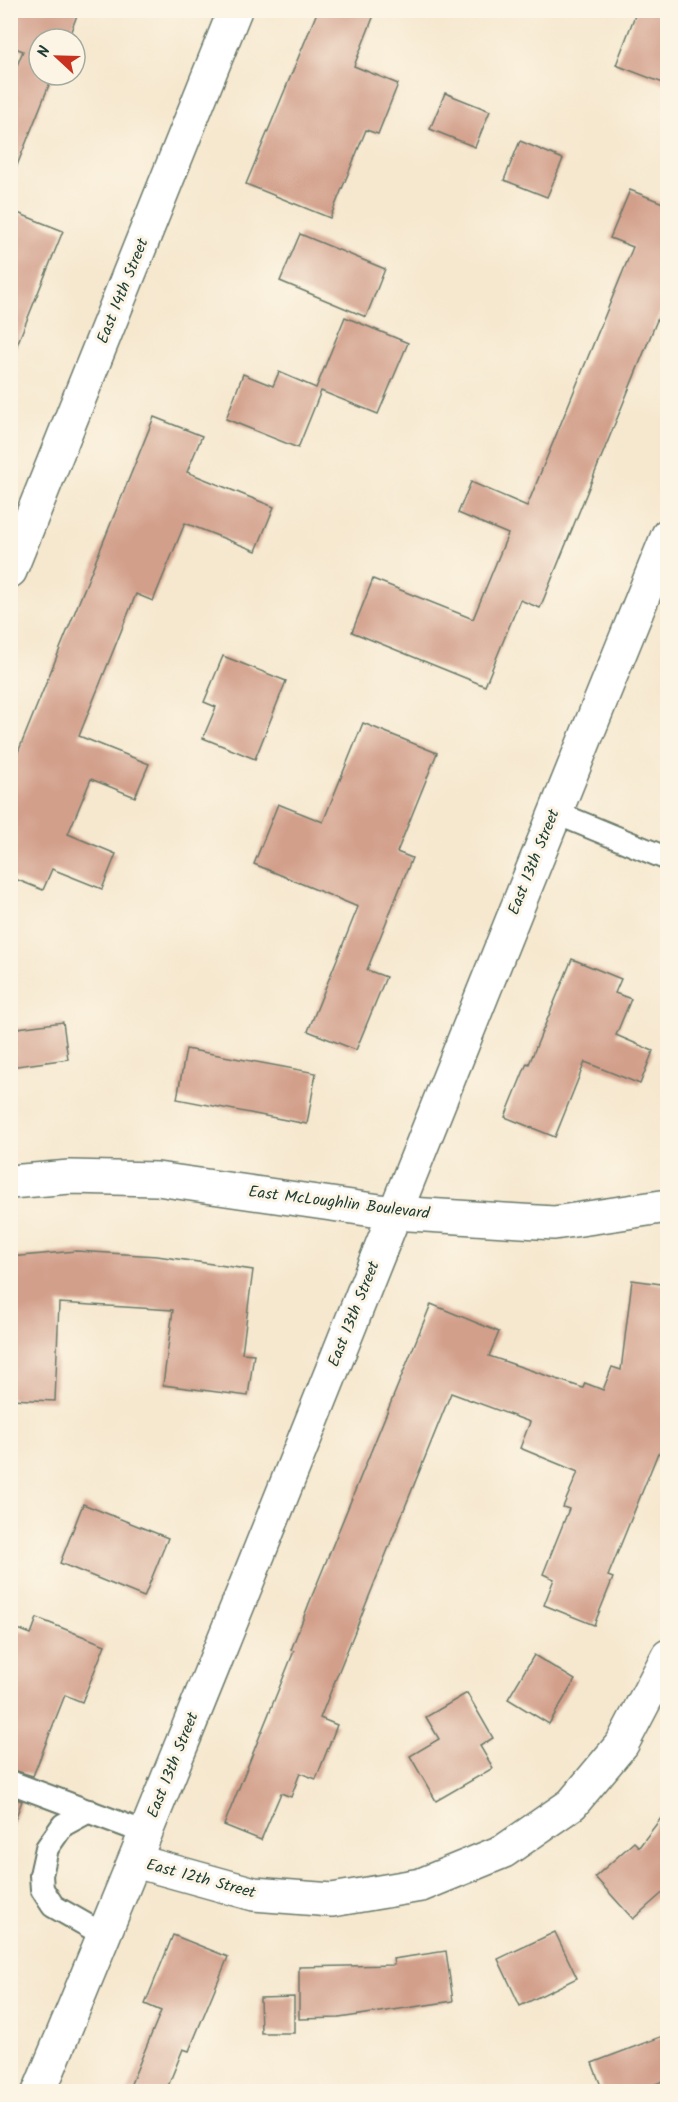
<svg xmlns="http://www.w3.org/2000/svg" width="678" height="2102" viewBox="0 0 678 2102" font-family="Kalam,sans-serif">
<rect width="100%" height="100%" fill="#fcf5e5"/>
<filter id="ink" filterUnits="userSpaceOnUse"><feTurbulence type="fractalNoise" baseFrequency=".0167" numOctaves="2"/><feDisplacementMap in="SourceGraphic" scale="12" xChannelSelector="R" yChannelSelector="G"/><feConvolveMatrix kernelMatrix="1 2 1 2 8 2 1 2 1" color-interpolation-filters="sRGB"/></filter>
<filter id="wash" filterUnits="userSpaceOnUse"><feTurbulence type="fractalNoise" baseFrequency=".008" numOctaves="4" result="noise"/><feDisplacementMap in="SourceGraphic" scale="24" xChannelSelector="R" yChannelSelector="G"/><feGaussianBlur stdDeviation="1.35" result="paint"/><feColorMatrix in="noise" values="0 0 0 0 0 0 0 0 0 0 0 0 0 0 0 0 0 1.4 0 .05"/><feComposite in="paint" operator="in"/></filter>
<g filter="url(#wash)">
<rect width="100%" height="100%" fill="#f6e8cf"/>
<g id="blocks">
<g fill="#d29f8a">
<path d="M 10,10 L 79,10 L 68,39 L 39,39 L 39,75 L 53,75 L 12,178 L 10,82 L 23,51 L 10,46 Z"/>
<path d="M 318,10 L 376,10 L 354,66 L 398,84 L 378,134 L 366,130 L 330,218 L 246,184 Z"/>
<path d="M 637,10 L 668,10 L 668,85 L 616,65 Z"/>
<path d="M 445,93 L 490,111 L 475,147 L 430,129 Z"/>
<path d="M 520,141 L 563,159 L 547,197 L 504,180 Z"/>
<path d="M 630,190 L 668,205 L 668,293 L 540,608 L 520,600 L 485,686 L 352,632 L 373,579 L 473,619 L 508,534 L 458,513 L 471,482 L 527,506 L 633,247 L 610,238 Z"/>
<path d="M 10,210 L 63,231 L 12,357 L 10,357 Z"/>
<path d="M 300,234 L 385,269 L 366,317 L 280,281 Z"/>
<path d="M 345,317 L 408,343 L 378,414 L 321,391 L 298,448 L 226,419 L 243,374 L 273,386 L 279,372 L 316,388 Z"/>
<path d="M 154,417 L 202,436 L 187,472 L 274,507 L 256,551 L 185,523 L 153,601 L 136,594 L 79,736 L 149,764 L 135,797 L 91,779 L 68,834 L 116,854 L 102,889 L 52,869 L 43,890 L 10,877 L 10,772 Z"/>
<path d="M 223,656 L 286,681 L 255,759 L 203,738 L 216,707 L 204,702 Z"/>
<path d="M 363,723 L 437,753 L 397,852 L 412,858 L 367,970 L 386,977 L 356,1050 L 308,1031 L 358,907 L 254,864 L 278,804 L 323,822 Z"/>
<path d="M 572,959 L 621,979 L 615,993 L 631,999 L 616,1035 L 653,1051 L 640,1084 L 585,1062 L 555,1137 L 505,1117 L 527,1063 L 529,1064 Z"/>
<path d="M 63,1022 L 68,1059 L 10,1067 L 10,1029 Z"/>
<path d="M 186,1049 L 316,1073 L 307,1124 L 177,1099 Z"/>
<path d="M 76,1251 L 157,1256 L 253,1270 L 242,1353 L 254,1354 L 248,1396 L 163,1385 L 173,1310 L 59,1303 L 55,1401 L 10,1399 L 10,1257 Z"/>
<path d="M 632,1280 L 668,1285 L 668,1457 L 658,1453 L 608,1576 L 613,1578 L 594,1625 L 544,1605 L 554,1579 L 543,1574 L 569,1509 L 563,1507 L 578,1472 L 520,1448 L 530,1422 L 451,1393 L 320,1718 L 337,1725 L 316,1779 L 300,1773 L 291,1797 L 281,1793 L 261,1840 L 224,1825 L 294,1651 L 291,1650 L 310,1601 L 431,1304 L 499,1332 L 489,1356 L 583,1388 L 585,1383 L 603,1390 L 612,1367 L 621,1370 Z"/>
<path d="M 83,1504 L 168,1538 L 144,1597 L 60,1563 Z"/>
<path d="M 37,1618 L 105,1645 L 82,1702 L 65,1695 L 33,1776 L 10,1769 L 10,1626 L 31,1634 Z"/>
<path d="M 534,1655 L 575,1680 L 549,1724 L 508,1699 Z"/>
<path d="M 467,1693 L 493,1738 L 480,1746 L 493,1768 L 436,1801 L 410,1756 L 439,1739 L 426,1717 Z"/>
<path d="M 10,1797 L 22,1801 L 12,1827 L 10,1827 Z"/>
<path d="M 668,1809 L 668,1888 L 633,1919 L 595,1877 L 634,1842 L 639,1847 Z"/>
<path d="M 555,1932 L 577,1978 L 520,2006 L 498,1959 Z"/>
<path d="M 173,1935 L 228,1957 L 189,2051 L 183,2049 L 166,2091 L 128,2091 L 161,2011 L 145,2004 Z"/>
<path d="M 446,1951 L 453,2001 L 339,2018 L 299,2019 L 299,1967 L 394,1965 L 393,1959 Z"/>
<path d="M 294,1997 L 294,2033 L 261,2033 L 260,1998 Z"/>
<path d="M 668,2034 L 668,2079 L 638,2091 L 603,2091 L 592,2063 Z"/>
</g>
</g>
</g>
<g filter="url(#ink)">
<use href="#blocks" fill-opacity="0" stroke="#6a796a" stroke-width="1.5"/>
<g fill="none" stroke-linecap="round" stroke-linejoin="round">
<defs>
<g id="lane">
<path d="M 554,812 L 668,859"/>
<path d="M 10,1782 L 146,1833"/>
<path d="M 89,1811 L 63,1825 L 47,1848 L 41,1875 L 42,1889 L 53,1906 L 104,1935"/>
</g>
<g id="street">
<path d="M 10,571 L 235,10"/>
<path d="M 135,1861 L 254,1894 L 332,1900 L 421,1885 L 504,1851 L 572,1804 L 622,1744 L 668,1656"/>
<path d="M 39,2092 C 254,1575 456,1053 668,535"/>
</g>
<path id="secondary" d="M 10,1182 L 70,1177 L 157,1179 L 394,1213 L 554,1223 L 668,1206"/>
</defs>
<use href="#lane" stroke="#6a796a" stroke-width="26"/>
<use href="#street" stroke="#6a796a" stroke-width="36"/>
<use href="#secondary" stroke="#6a796a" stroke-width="36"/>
<use href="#lane" stroke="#fff" stroke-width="22"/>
<use href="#street" stroke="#fff" stroke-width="33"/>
<use href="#secondary" stroke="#fff" stroke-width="33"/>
</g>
</g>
<g text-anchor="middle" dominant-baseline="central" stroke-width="6" stroke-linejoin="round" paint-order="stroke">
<g font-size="16" fill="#1f3d34" stroke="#fcf5e5">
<text transform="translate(123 291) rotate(-68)">East 14th Street</text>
<text transform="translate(534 862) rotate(-68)">East 13th Street</text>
<text transform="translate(339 1203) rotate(7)">East McLoughlin Boulevard</text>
<text transform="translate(354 1314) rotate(-68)">East 13th Street</text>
<text transform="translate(173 1765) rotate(-68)">East 13th Street</text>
<text transform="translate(201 1879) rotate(15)">East 12th Street</text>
</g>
</g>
<rect width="678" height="2102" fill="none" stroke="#fcf5e5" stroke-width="36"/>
<g transform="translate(57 57) rotate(292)"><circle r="28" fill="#fcf5e5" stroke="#a4ab9e" stroke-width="1.5"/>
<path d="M0-4.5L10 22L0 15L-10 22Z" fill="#c8321e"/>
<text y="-9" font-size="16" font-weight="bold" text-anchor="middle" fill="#1f3d34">N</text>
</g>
</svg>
